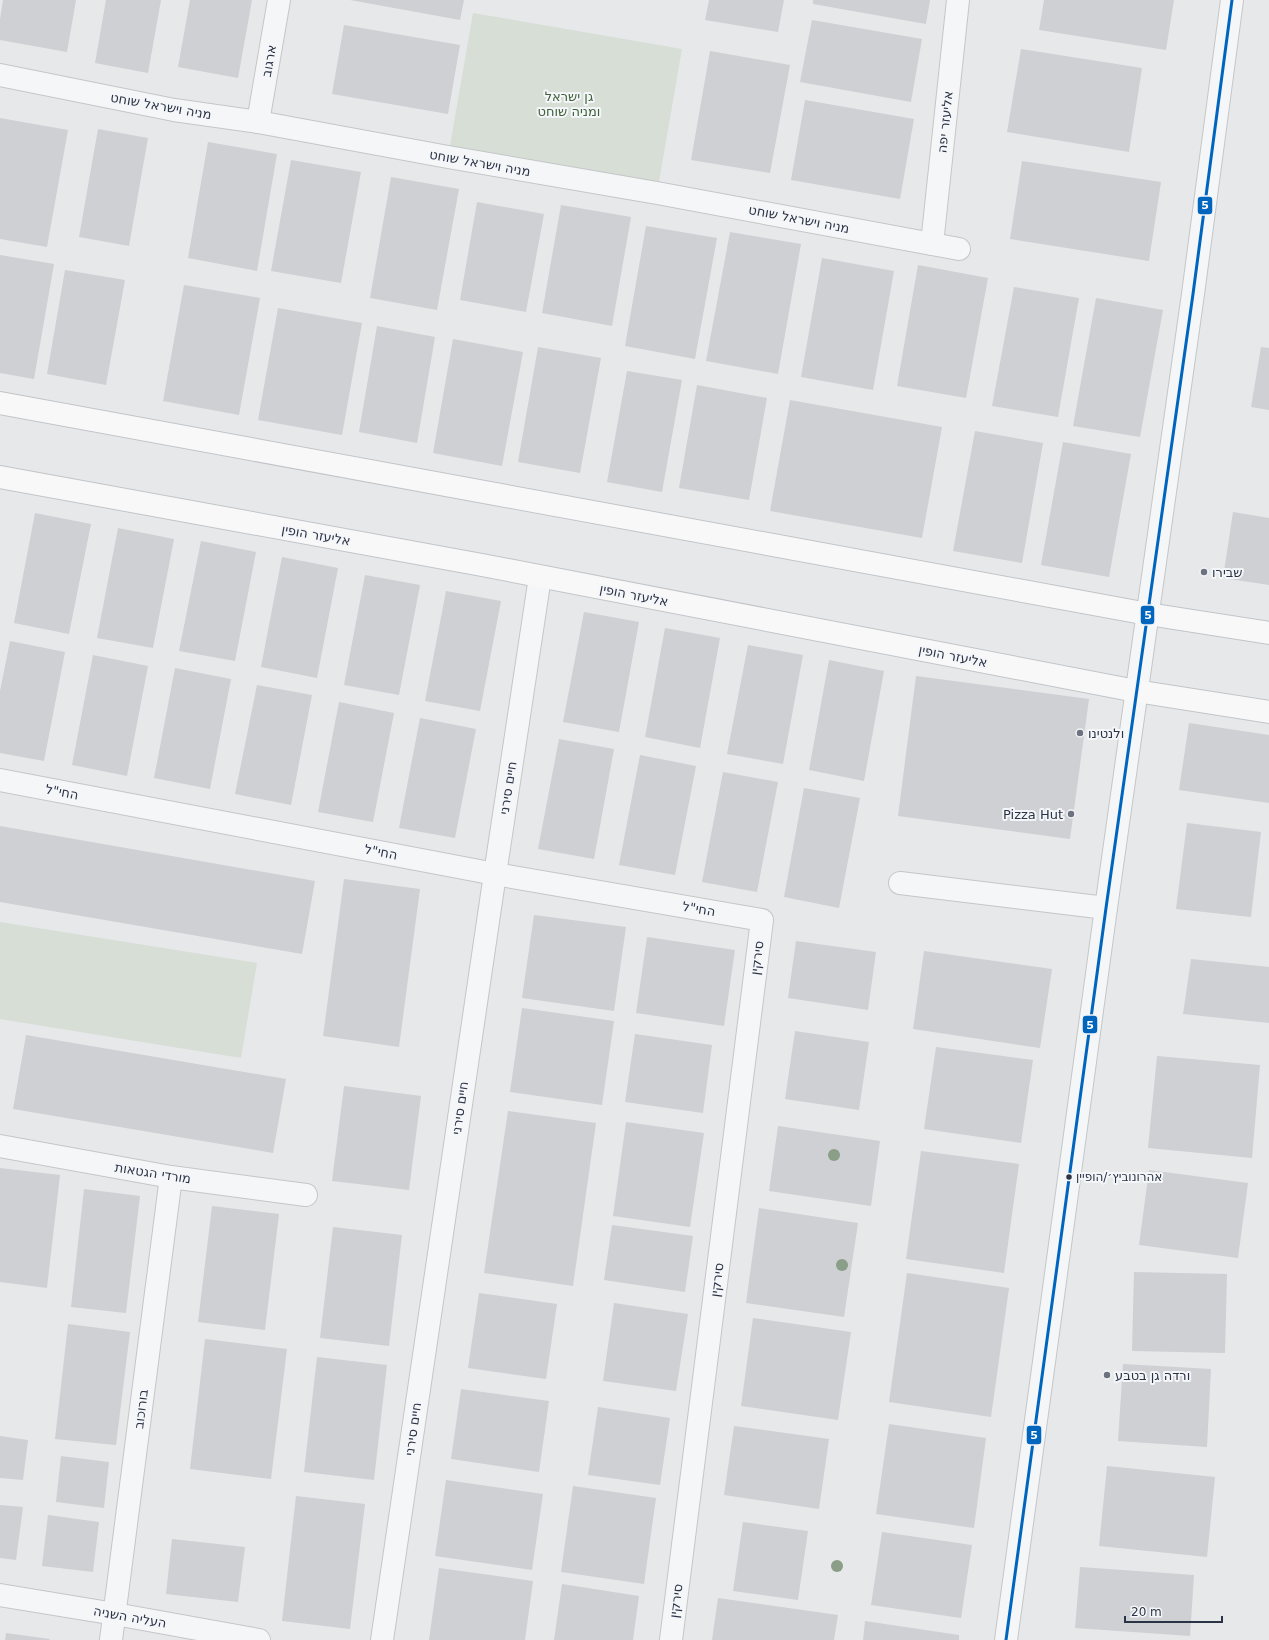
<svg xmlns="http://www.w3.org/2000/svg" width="1269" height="1640" viewBox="0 0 1269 1640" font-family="'DejaVu Sans',Heebo,sans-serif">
<rect width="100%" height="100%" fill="#e6e8ea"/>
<g fill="#d6ded6">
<path d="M 473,13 L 682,49 L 657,193 L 448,157 Z"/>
<path d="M 0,922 L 257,963 L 241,1058 L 0,1019 Z"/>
</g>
<g fill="#ced0d3">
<path d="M 3,0 L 76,0 L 67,52 L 0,40 L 0,19 Z"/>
<path d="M 106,0 L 161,0 L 148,73 L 95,63 Z"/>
<path d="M 190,0 L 252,0 L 238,78 L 178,67 Z"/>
<path d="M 350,0 L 464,0 L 460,20 Z"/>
<path d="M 709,0 L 784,0 L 778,32 L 705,20 Z"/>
<path d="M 813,0 L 930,0 L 926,24 L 813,4 Z"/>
<path d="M 1044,0 L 1174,0 L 1166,50 L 1039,30 Z"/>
<path d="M 812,20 L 922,39 L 911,102 L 800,82 Z"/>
<path d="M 344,25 L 460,45 L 448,114 L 332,94 Z"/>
<path d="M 1021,49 L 1142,68 L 1129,152 L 1007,132 Z"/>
<path d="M 710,51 L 790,65 L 770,173 L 691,160 Z"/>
<path d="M 805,100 L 914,119 L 900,199 L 791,180 Z"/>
<path d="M 0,118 L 68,130 L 47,247 L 0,239 Z"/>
<path d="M 98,129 L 148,138 L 129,246 L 79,237 Z"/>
<path d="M 208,142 L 277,154 L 257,271 L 188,258 Z"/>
<path d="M 291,160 L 361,172 L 341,283 L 271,271 Z"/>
<path d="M 1022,161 L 1161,182 L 1149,261 L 1010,239 Z"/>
<path d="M 391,177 L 459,189 L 437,310 L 370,298 Z"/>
<path d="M 477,202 L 544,214 L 526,312 L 460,300 Z"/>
<path d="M 561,205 L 631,217 L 612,326 L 542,313 Z"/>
<path d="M 646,226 L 717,238 L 695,359 L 625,346 Z"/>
<path d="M 730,232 L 801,244 L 778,374 L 706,361 Z"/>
<path d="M 0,255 L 54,264 L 34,379 L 0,373 Z"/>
<path d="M 822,258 L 894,271 L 873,390 L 801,377 Z"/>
<path d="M 918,265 L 988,278 L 966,398 L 897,386 Z"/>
<path d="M 65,270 L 125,280 L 106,385 L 47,374 Z"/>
<path d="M 184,285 L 260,298 L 239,415 L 163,401 Z"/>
<path d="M 1014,287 L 1079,298 L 1058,417 L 992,406 Z"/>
<path d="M 1096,298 L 1163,310 L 1140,437 L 1073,426 Z"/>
<path d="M 278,308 L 362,323 L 342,435 L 258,420 Z"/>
<path d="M 377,326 L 435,337 L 417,443 L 359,432 Z"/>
<path d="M 453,339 L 523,352 L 502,466 L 433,453 Z"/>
<path d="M 538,347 L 601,358 L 580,473 L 518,462 Z"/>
<path d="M 1261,347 L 1269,348 L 1269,410 L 1251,407 Z"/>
<path d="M 627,371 L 682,380 L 662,492 L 607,482 Z"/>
<path d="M 697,385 L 767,398 L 749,500 L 679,488 Z"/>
<path d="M 790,400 L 942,427 L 922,538 L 770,511 Z"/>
<path d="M 975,431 L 1043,443 L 1022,563 L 953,551 Z"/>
<path d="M 1063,442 L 1131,454 L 1109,577 L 1041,565 Z"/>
<path d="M 1233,512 L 1269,518 L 1269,585 L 1223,578 Z"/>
<path d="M 35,513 L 91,524 L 69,634 L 14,623 Z"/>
<path d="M 118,528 L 174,539 L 153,648 L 97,638 Z"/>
<path d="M 201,541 L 256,552 L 235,661 L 179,651 Z"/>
<path d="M 282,557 L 338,568 L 317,678 L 261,667 Z"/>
<path d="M 365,575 L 420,585 L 399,695 L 344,685 Z"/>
<path d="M 446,591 L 501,601 L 480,711 L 425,701 Z"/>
<path d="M 584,612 L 639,622 L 619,732 L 563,722 Z"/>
<path d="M 665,628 L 720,638 L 700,748 L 645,737 Z"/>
<path d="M 10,641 L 65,652 L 44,761 L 0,753 L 0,691 Z"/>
<path d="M 748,645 L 803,655 L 783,764 L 727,754 Z"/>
<path d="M 93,655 L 148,666 L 127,776 L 72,765 Z"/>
<path d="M 829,660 L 884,671 L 864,781 L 809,770 Z"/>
<path d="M 175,668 L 231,679 L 210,789 L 154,778 Z"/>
<path d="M 916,676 L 1089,699 L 1070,839 L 898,816 Z"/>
<path d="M 257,685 L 312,695 L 291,805 L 235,794 Z"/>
<path d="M 339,702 L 394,713 L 373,822 L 318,812 Z"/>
<path d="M 420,718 L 476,729 L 455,838 L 399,828 Z"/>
<path d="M 1189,723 L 1269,735 L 1269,803 L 1179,790 Z"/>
<path d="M 559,739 L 614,749 L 594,859 L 538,849 Z"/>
<path d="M 640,755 L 696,766 L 675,875 L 619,865 Z"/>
<path d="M 723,772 L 778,782 L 757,892 L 702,882 Z"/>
<path d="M 804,788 L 860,798 L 839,908 L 784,897 Z"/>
<path d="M 1187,823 L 1261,832 L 1251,917 L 1176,909 Z"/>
<path d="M 0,826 L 315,881 L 302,954 L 0,902 Z"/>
<path d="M 344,879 L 420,889 L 399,1047 L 323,1036 Z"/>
<path d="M 534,915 L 626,927 L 614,1011 L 522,998 Z"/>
<path d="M 647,937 L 735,950 L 724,1026 L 636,1013 Z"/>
<path d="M 796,941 L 876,952 L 868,1010 L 788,998 Z"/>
<path d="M 924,951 L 1052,969 L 1040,1048 L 913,1029 Z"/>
<path d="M 1191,959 L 1269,967 L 1269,1023 L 1183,1014 Z"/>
<path d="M 522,1008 L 614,1021 L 602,1105 L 510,1092 Z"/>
<path d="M 795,1031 L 869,1042 L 859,1110 L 785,1099 Z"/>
<path d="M 635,1034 L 712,1045 L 703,1113 L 625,1102 Z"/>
<path d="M 26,1035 L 286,1079 L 273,1153 L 13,1109 Z"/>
<path d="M 936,1047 L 1033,1060 L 1021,1143 L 924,1129 Z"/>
<path d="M 1157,1056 L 1260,1065 L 1252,1158 L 1148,1148 Z"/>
<path d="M 344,1086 L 421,1096 L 409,1190 L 332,1181 Z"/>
<path d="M 508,1111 L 596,1123 L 573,1286 L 484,1273 Z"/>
<path d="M 626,1122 L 704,1133 L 690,1227 L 613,1216 Z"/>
<path d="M 778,1126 L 880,1141 L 871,1206 L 769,1191 Z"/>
<path d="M 921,1151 L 1019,1164 L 1004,1273 L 906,1259 Z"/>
<path d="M 0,1168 L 60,1175 L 47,1288 L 0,1282 Z"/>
<path d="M 1149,1170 L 1248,1183 L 1238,1258 L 1139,1245 Z"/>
<path d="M 84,1189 L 140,1196 L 126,1313 L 71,1307 Z"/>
<path d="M 212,1206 L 279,1214 L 265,1330 L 198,1322 Z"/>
<path d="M 759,1208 L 858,1223 L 844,1317 L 746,1303 Z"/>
<path d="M 612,1225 L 693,1236 L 685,1292 L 604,1280 Z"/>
<path d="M 333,1227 L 402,1235 L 389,1346 L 320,1338 Z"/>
<path d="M 1134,1272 L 1227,1274 L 1225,1353 L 1132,1351 Z"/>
<path d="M 907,1273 L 1009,1288 L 991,1417 L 889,1402 Z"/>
<path d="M 479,1293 L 557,1304 L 546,1379 L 468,1368 Z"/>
<path d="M 614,1303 L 688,1314 L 676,1391 L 603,1381 Z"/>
<path d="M 753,1318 L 851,1332 L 838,1420 L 741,1406 Z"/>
<path d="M 68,1324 L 130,1332 L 116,1445 L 55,1439 Z"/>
<path d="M 205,1339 L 287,1349 L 271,1479 L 190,1469 Z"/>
<path d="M 317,1357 L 387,1365 L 374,1480 L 304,1472 Z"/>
<path d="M 1123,1364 L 1211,1369 L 1207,1447 L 1118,1441 Z"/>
<path d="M 461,1389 L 549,1401 L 539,1472 L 451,1459 Z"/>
<path d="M 598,1407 L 670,1418 L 660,1485 L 588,1475 Z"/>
<path d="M 889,1424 L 986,1438 L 974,1528 L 876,1514 Z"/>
<path d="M 734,1426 L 829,1439 L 819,1509 L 724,1495 Z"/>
<path d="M 0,1436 L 28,1440 L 23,1480 L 0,1478 Z"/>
<path d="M 61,1456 L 109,1462 L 104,1508 L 56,1502 Z"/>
<path d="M 1107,1466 L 1215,1477 L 1207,1557 L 1099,1546 Z"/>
<path d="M 446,1480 L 543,1494 L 532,1570 L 435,1556 Z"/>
<path d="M 573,1486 L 656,1498 L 644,1584 L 561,1572 Z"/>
<path d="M 296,1496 L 365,1504 L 350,1629 L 282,1621 Z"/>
<path d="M 0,1505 L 23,1507 L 16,1560 L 0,1558 Z"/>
<path d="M 48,1515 L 99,1522 L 93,1572 L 42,1566 Z"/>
<path d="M 743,1522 L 808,1531 L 798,1600 L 733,1591 Z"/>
<path d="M 882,1532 L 972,1545 L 961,1618 L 871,1605 Z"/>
<path d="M 172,1539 L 245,1547 L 238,1602 L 166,1594 Z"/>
<path d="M 1080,1567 L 1194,1575 L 1190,1636 L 1075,1628 Z"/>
<path d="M 439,1568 L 533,1581 L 525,1640 L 429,1640 Z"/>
<path d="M 562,1584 L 639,1596 L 633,1640 L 554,1640 Z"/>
<path d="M 718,1598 L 838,1615 L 834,1640 L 712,1640 Z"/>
<path d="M 865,1621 L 959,1635 L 959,1640 L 863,1640 Z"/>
<path d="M 6,1633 L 50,1639 L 49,1640 L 5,1640 Z"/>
</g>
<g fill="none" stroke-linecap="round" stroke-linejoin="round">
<defs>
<g id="minor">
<path d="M 0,75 L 174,110 L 258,122 L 448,157 L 657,193 L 959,249"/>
<path d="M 258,122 L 279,0"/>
<path d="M 932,244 L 958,0"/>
<path d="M 0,780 L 495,874 L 762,920 L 671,1640"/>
<path d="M 900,883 L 1106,908"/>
<path d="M 0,1146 L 171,1177 L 306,1195"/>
<path d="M 0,1595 L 115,1614 L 259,1640"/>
<path d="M 111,1640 L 171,1177"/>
<path d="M 382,1640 L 495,874 L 540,577"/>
<path d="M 1006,1640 L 1106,908 L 1193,294 L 1232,0"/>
</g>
<g id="major">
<path d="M 0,403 L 1148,614 L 1269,633"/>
<path d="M 0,477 L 482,565 L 1136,691 L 1269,712"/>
</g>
</defs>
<use href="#minor" stroke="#c4c6c8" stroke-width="24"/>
<use href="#major" stroke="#c2c5c8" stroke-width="24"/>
<use href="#minor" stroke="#f5f6f7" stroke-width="22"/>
<use href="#major" stroke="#f8f8f8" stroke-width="22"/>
<defs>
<path id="bus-1" d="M 1006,1640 L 1106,908 L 1193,294 L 1232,0"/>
</defs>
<use href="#bus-1" stroke="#f4f6f9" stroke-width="6"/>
<use href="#bus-1" stroke="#0065bd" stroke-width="3"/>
</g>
<g fill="#8a9e88">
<circle cx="834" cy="1155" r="6"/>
<circle cx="842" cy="1265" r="6"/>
<circle cx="837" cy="1566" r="6"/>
</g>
<g fill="#6c737f" stroke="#f4f6f9" stroke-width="1.5">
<circle cx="1204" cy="572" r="4"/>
<circle cx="1080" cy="733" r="4"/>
<circle cx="1071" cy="814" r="4"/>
<circle cx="1107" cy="1375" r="4"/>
</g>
<circle fill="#2b3445" stroke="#f4f6f9" stroke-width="1.5" cx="1069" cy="1177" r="3.5"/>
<g text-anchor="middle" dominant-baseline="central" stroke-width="4" stroke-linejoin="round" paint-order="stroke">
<g font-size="12" fill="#2b3445" stroke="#f4f6f9" text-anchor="start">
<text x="1076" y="1177">אהרונוביץ׳/הופיין</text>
</g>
<g font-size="13" fill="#2b3445" stroke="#f4f6f9">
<text transform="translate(269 61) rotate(-80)">ארגוב</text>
<text transform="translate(161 106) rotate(10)">מניה וישראל שוחט</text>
<text transform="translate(945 122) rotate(-84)">אליעזר יפה</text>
<text transform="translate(480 163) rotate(10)">מניה וישראל שוחט</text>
<text transform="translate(799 219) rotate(11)">מניה וישראל שוחט</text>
<text transform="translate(316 535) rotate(10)">אליעזר הופין</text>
<text transform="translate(634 595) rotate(11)">אליעזר הופין</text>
<text transform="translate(953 656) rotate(11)">אליעזר הופין</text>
<text transform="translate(508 788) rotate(-81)">חיים סירני</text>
<text transform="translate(62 792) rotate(11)">החי"ל</text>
<text transform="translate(381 852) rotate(11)">החי"ל</text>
<text transform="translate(699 909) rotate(10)">החי"ל</text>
<text transform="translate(757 958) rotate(-83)">סירקין</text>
<text transform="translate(460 1108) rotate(-82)">חיים סירני</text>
<text transform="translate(153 1173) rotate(9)">מורדי הגטאות</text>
<text transform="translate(717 1280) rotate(-83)">סירקין</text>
<text transform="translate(141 1409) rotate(-83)">בורוכוב</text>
<text transform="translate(413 1429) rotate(-82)">חיים סירני</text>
<text transform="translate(676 1601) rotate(-83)">סירקין</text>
<text transform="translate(130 1617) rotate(10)">העליה השניה</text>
</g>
<g font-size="13" fill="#3f6138" stroke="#f4f6f9">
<text x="569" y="96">גן ישראל<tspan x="569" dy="15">ומניה שוחט</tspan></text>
</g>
<g font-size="13" fill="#2b3445" stroke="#f4f6f9" text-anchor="start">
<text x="1212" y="572">שבירו</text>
<text x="1088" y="733">ולנטינו</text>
<text x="1063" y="814" text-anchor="end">Pizza Hut</text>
<text x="1115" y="1375">ורדה גן בטבע</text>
</g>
</g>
<g stroke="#f4f6f9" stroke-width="1.5">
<rect x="1197" y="196" width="16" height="19" rx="4" fill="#0065bd"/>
<rect x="1140" y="605" width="15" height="20" rx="4" fill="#0065bd"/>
<rect x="1082" y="1015" width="16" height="19" rx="4" fill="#0065bd"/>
<rect x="1026" y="1425" width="16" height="20" rx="4" fill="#0065bd"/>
</g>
<g font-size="11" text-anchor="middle" font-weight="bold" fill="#fff">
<text x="1205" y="209">5</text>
<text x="1148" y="619">5</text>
<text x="1090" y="1029">5</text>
<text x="1034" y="1439">5</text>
</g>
<path d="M1125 1616v6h97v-6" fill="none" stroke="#2b3445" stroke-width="2"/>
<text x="1131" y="1616" font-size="12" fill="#2b3445" stroke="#f4f6f9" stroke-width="3" paint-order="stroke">20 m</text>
</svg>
